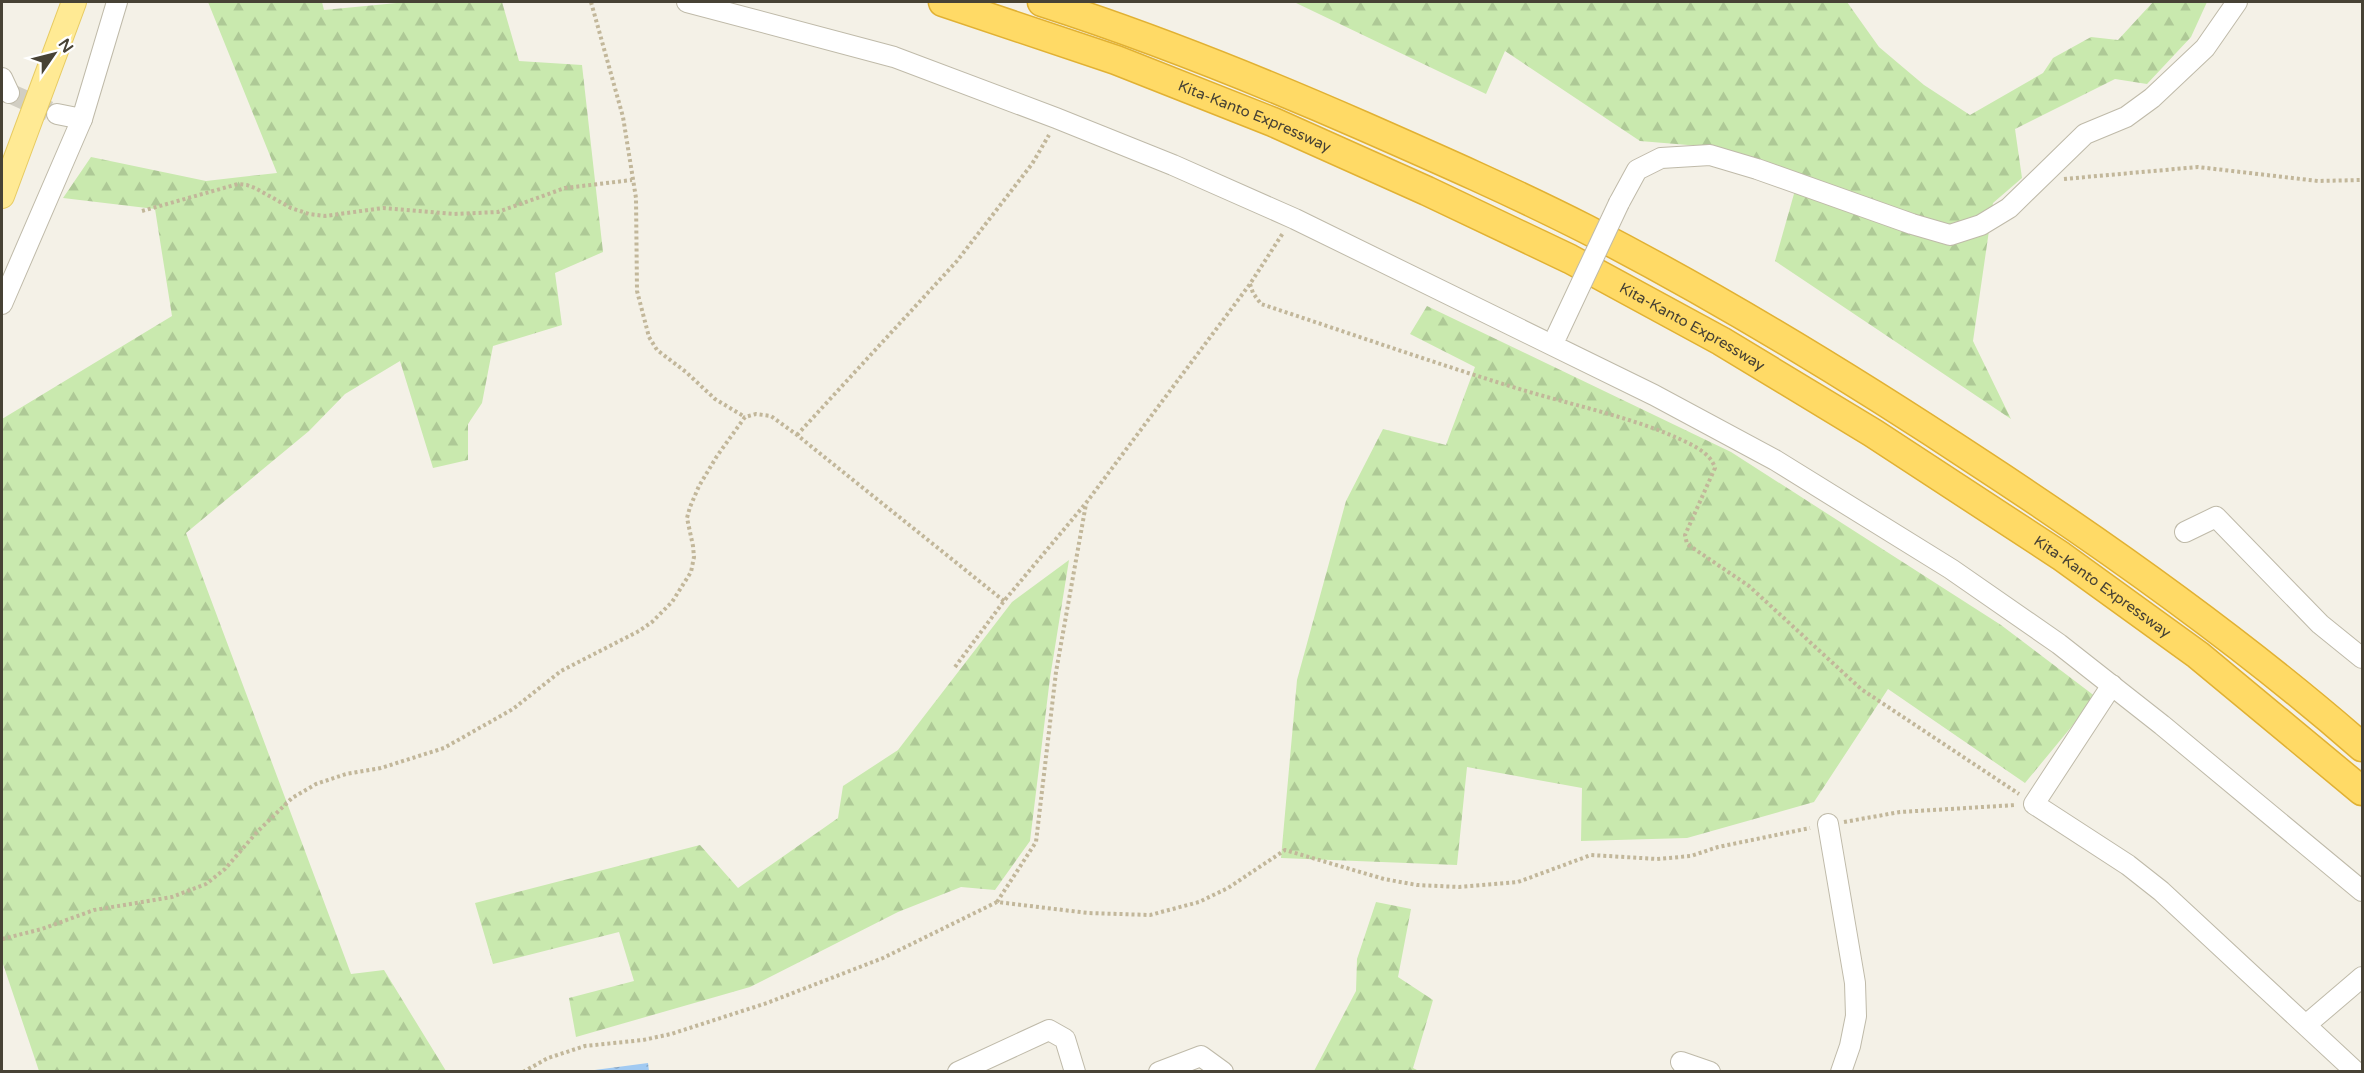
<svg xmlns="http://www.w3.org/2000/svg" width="2364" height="1073" viewBox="0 0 2364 1073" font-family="'Varela Round',sans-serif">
<defs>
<pattern id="forest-firs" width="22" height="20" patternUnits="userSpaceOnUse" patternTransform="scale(1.5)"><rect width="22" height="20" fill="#c9e9ae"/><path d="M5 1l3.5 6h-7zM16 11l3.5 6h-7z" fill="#aec996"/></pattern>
<pattern id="water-ripples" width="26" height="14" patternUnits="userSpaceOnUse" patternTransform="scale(1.5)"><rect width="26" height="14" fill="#a1caf2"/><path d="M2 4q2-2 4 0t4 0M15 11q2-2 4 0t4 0" fill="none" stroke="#85a6c5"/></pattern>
</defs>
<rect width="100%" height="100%" fill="#f4f1e7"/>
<g fill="url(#forest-firs)">
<path d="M 208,2 L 322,2 L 324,10 L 407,2 L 502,2 L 519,61 L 582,65 L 603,252 L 555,273 L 562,325 L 493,346 L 482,403 L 468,424 L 468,460 L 433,468 L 400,361 L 345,394 L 309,431 L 186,533 L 351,974 L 384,970 L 446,1071 L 39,1071 L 2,961 L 2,419 L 172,316 L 155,209 L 63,198 L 91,157 L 206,181 L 277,173 Z"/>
<path d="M 1294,2 L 1847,2 L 1879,47 L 1924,85 L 1970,115 L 2043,73 L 2053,58 L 2091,37 L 2118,40 L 2153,2 L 2207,2 L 2191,37 L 2147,84 L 2115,79 L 2015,129 L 2022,178 L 1993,203 L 1973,341 L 2011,419 L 1775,261 L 1799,176 L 1712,147 L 1640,141 L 1505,51 L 1486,94 Z"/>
<path d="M 1427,306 L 1731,452 L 2001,625 L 2096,697 L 2025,783 L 1888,689 L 1814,802 L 1687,838 L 1581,841 L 1582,788 L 1467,767 L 1457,865 L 1281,858 L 1297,680 L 1346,501 L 1383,429 L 1446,445 L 1475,367 L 1410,334 Z"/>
<path d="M 1069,560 L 1050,678 L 1030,841 L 995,890 L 961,887 L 898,912 L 750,987 L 576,1037 L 569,998 L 634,981 L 619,932 L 493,964 L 475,903 L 700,845 L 738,888 L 838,818 L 843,786 L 898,750 L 1012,602 Z"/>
<path d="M 1376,902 L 1411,909 L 1398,977 L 1433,1000 L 1413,1068 L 1419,1071 L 1314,1071 L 1356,991 L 1357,959 Z"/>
</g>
<path fill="url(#water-ripples)" d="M 648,1063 L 649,1071 L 587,1071 Z"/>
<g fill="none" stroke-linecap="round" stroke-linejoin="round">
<path stroke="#d1cec3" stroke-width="20" stroke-dasharray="20 10" stroke-linecap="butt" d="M 9,93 L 49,111"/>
<defs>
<g id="minor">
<path d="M 687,2 L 894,57 L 1056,118 L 1173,165 L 1295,219 L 1654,395 L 1775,460 L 1951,569 L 2059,644 L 2162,725 L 2362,891"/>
<path d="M 2,78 L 9,93"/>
<path d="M 57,114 L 82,119"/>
<path d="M 1619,203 L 1637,170 L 1661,158 L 1710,155 L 1757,169 L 1912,224 L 1950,235 L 1981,225 L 2009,208 L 2085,134 L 2126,117 L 2152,98 L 2205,48 L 2237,2"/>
<path d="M 2,304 L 82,119 L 117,2"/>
<path d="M 2185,532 L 2216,517 L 2320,624 L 2362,658"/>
<path d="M 2112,685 L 2034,804 L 2128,865 L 2161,891 L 2356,1072"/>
<path d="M 1828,824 L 1855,983 L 1856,1016 L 1850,1046 L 1841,1072"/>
<path d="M 2307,1024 L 2362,977"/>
<path d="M 1681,1062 L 1710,1072"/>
<path d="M 958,1072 L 1049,1030 L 1065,1039 L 1075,1072"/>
<path d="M 1159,1072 L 1201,1056 L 1223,1072"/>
</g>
<path id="major" d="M 2,196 L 74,2"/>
<g id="highway">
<path id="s1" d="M 943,2 L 1116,60 L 1273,122 L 1427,191 L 1570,259 L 1721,341 L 1873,433 L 2061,556 L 2198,655 L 2362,791"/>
<path d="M 1042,2 C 1151,37 1258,80 1363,126 C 1438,159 1513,192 1586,229 C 1722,299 1854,380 1981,464 C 2114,551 2243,643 2362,747"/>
</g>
</defs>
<use href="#minor" stroke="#bfbaa9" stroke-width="22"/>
<use href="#major" stroke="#e7cb62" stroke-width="26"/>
<use href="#highway" stroke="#e1b133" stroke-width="31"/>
<g stroke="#c2b79a" stroke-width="4" stroke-dasharray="3 3" stroke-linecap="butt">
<path d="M 591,2 L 623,117 L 636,198 L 637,291 L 649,337 L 657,350 L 686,372 L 715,399 L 745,417"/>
<path d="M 2064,179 L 2198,167 L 2318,181 L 2362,180"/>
<path d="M 142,211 L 238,184 L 247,185 L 255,188 L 291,208 L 309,214 L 325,216 L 383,208 L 454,214 L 498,212 L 565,188 L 632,180"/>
<path d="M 1250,284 L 1253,293 L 1261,304 C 1346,332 1431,362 1516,388 C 1568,404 1623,415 1673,436 C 1688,443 1710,451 1715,468 L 1685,535 L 1687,544 L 1749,586 L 1861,689 L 2019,794"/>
<path d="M 797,435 L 957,261 L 1032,164 L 1049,135"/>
<path d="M 955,667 L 1004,601 L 1086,503 L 1250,284 L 1283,233"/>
<path d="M 1844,822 L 1900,812 L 2016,805"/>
<path d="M 997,902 L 1036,842 L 1056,672 L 1086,504"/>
<path d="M 2,939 L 42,929 L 94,910 L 172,897 L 206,884 L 225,869 L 257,832 L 292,798 L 316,784 L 346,774 L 381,768 L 444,748 L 513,709 L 561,671 L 639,631 L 652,622 L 672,602 L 691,572 L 694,557 L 693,546 L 687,518 L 690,507 L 699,486 L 717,456 L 745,417 L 756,414 L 771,416 L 797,435 L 1004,601"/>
<path d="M 523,1072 L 548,1058 L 585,1046 L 643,1040 L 671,1034 L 767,1003 L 883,958 L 997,902 L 1088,913 L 1150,915 L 1199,902 L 1228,888 L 1285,850 L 1384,879 L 1417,885 L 1459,887 L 1518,882 L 1591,855 L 1657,859 L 1691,856 L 1718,847 L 1810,828"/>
</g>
<use href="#minor" stroke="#fff" stroke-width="20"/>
<use href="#major" stroke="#ffea94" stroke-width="24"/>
<use href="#highway" stroke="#ffda66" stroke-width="28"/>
<defs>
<path id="minor-bridge" d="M 1557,335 L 1619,203"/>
</defs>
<use href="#minor-bridge" stroke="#bfbaa9" stroke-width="22" stroke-linecap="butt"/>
<use href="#minor-bridge" stroke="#fff" stroke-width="20"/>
</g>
<g text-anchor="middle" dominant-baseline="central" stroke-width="4.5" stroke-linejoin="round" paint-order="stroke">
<g font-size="15" fill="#474235" stroke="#fff">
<text stroke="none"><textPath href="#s1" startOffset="332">Kita-Kanto Expressway</textPath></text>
<text stroke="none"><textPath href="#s1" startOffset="818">Kita-Kanto Expressway</textPath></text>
<text stroke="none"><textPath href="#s1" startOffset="1304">Kita-Kanto Expressway</textPath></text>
</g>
</g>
<rect width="2364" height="1073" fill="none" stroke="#474235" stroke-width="6"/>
<g transform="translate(54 54) rotate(55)" stroke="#ffffff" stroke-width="4.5" paint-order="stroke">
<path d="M0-4.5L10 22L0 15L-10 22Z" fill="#474235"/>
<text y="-9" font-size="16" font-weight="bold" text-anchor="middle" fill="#474235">N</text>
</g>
</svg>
